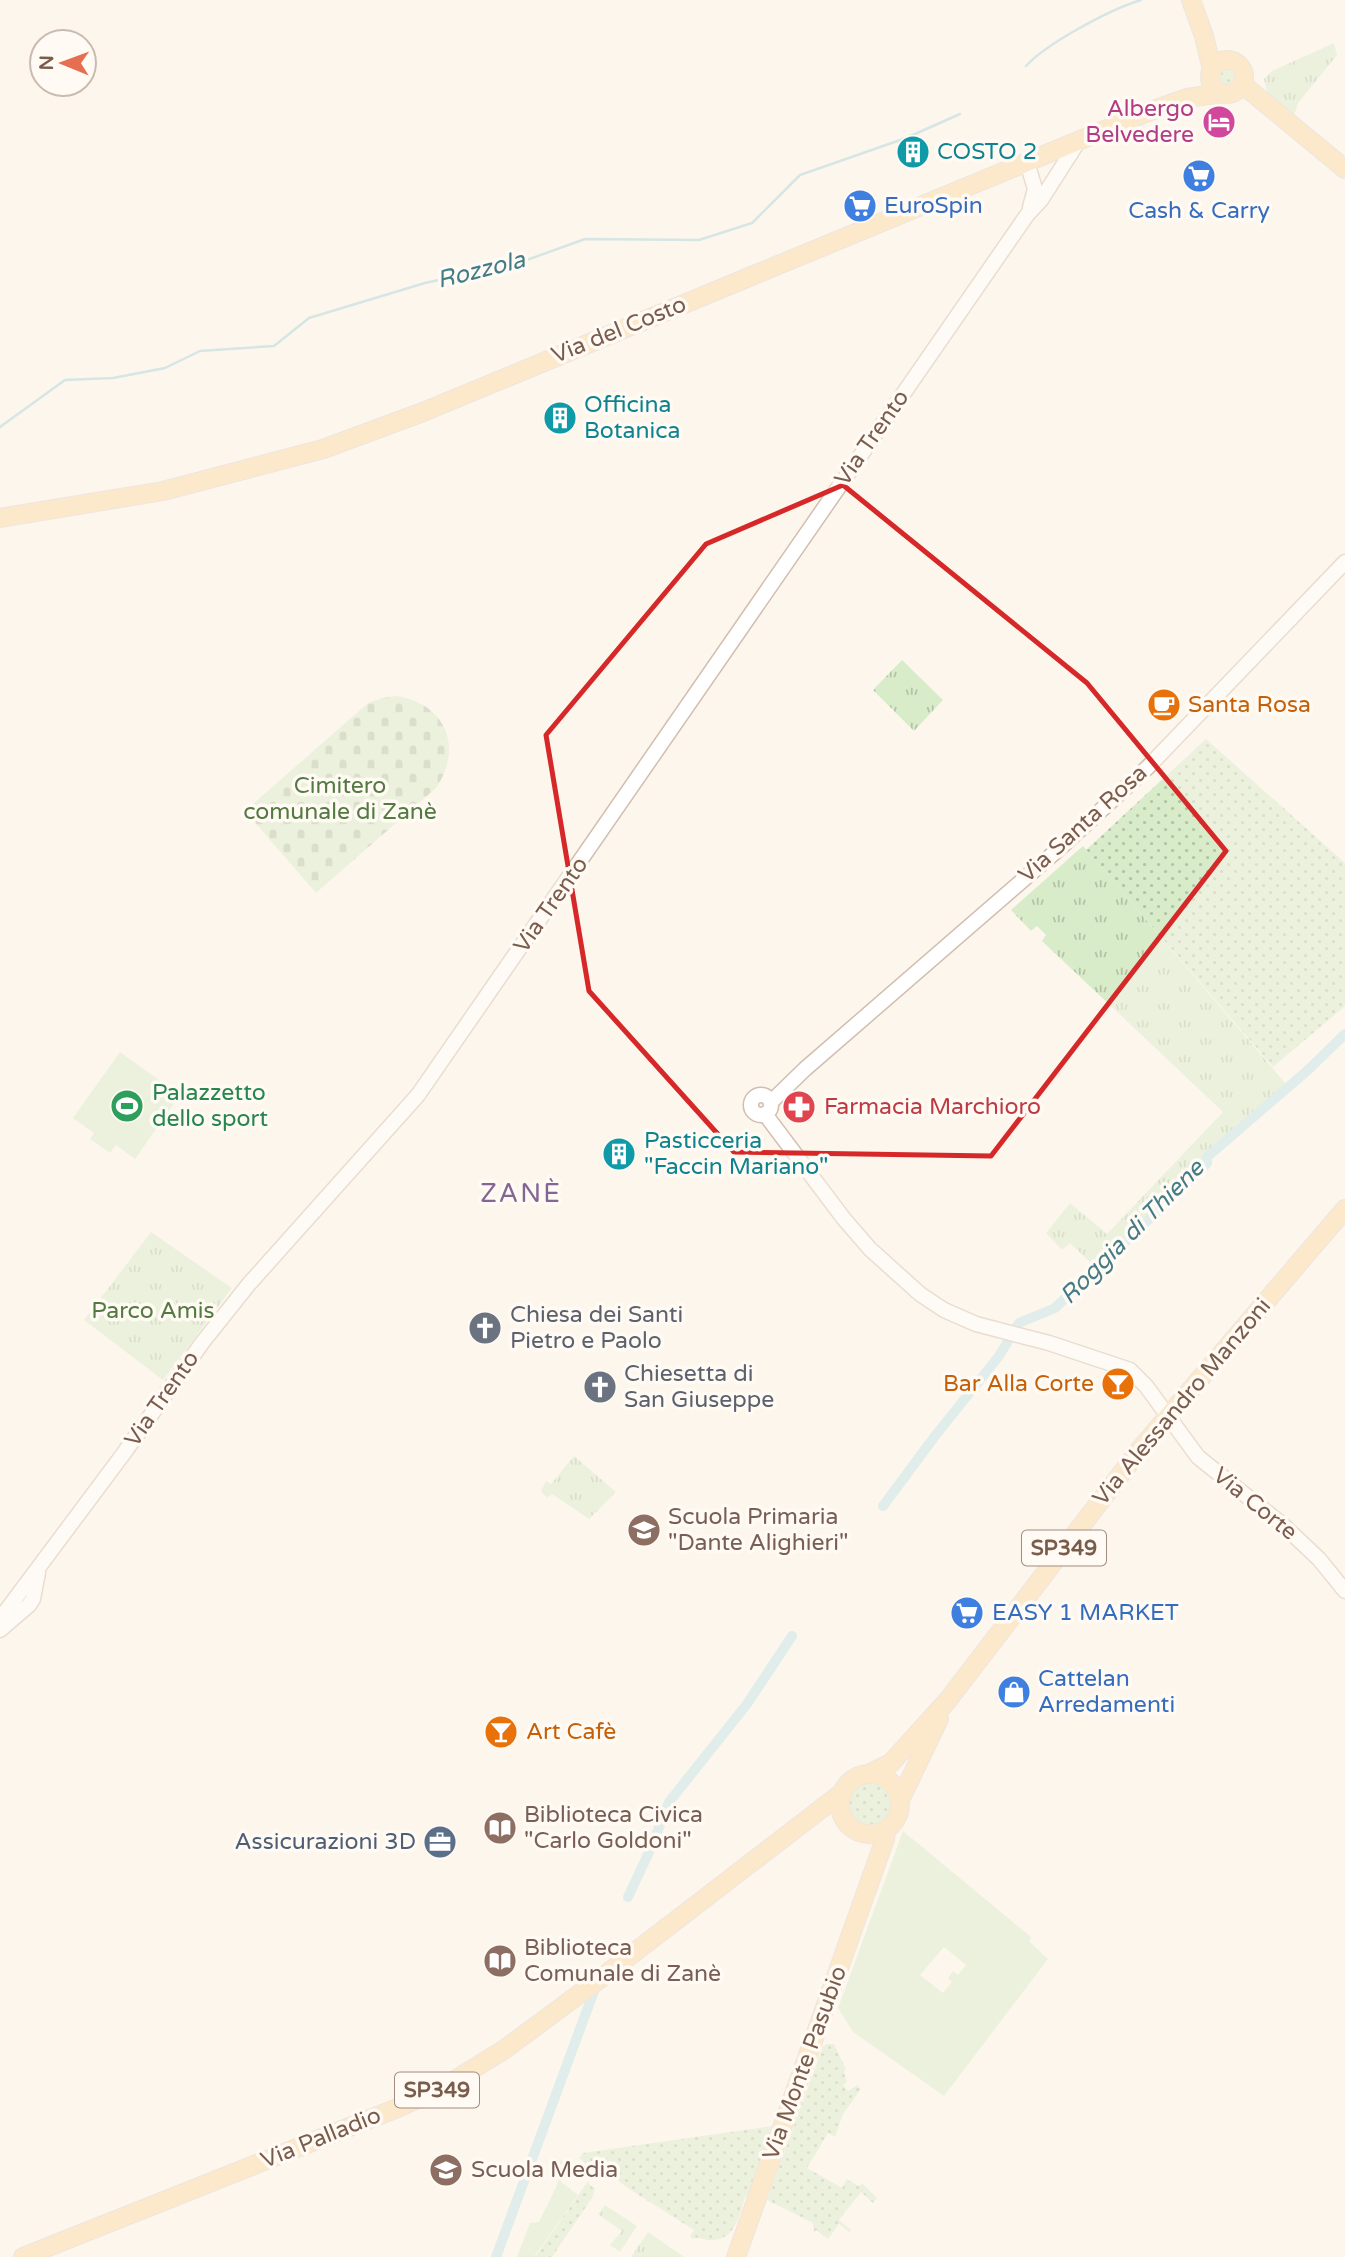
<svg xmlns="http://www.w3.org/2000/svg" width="1345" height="2257" viewBox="0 0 1345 2257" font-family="'Varela Round',sans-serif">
<defs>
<pattern id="grass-dots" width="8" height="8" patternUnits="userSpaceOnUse" patternTransform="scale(1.75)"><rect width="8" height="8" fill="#d8ecc9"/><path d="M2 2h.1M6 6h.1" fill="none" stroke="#b4c2a5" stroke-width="1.8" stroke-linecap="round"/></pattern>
<pattern id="cemetery-stones" width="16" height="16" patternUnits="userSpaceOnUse" patternTransform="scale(1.75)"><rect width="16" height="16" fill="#d8ecc9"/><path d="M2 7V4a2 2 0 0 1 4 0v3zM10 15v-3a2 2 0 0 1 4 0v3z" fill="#b4c2a5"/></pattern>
<pattern id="park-tufts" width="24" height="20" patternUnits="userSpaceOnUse" patternTransform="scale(1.75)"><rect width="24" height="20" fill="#d8ecc9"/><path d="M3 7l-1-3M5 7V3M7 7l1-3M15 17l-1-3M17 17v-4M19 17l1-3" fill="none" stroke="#b4c2a5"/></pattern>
</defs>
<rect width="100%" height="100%" fill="#fdf6ec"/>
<g fill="url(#grass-dots)">
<circle cx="1227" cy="76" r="11"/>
<path d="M 1206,739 L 1345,863 L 1345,1006 L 1273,1067 L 1086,850 Z"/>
<circle cx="870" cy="1804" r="22"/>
<path d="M 827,2044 L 834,2044 L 846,2069 L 844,2072 L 847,2082 L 843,2085 L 848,2091 L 857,2085 L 861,2089 L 843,2114 L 835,2137 L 828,2133 L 807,2168 L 842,2188 L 847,2179 L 858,2186 L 863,2184 L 877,2198 L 873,2203 L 861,2192 L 839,2220 L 851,2230 L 849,2232 L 839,2224 L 828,2239 L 816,2230 L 814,2233 L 813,2223 L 767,2200 L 823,2046 Z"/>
<path d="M 772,2126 L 774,2129 L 750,2195 L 745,2197 C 739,2217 735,2242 708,2240 C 700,2239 699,2236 692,2239 L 690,2236 L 694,2230 L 626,2187 L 608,2172 L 602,2179 L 579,2158 L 583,2153 Z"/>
<path d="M 588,2181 L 589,2184 L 595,2189 L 592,2198 L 552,2257 L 535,2257 Z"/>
</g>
<path fill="url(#cemetery-stones)" d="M 396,696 C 445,703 464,747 436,788 L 316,893 L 245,811 L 368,703 L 383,698 Z"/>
<g fill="url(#park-tufts)">
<path d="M 1334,43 L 1337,55 L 1298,103 L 1293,120 L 1267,93 L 1264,79 L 1272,71 Z"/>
<path d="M 902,660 L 943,700 L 914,731 L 873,690 Z"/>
<path d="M 1083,846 L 1286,1084 L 1094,1266 L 1070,1243 L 1062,1250 L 1046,1233 L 1070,1203 L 1107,1234 L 1223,1112 L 1042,941 L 1046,935 L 1037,926 L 1031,931 L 1011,910 Z"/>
<path d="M 151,1232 L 232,1288 L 163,1380 L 84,1320 Z"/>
<path d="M 574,1456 L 616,1492 L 589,1519 L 552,1494 L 547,1498 L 541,1491 L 546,1481 L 551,1484 Z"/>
<path d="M 605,2205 L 637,2226 L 620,2252 L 610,2245 L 622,2231 L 598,2214 Z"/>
<path d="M 648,2232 L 684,2257 L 631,2257 Z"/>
</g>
<g fill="#d8ecc9" fill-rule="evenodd">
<path d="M 120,1052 L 180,1095 L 135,1159 L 116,1145 L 110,1153 L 90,1139 L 94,1133 L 73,1118 Z"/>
<path d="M 903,1831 L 1031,1937 L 1029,1941 L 1048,1959 L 944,2096 L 853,2032 L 838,2008 ZM 944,1947 L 966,1965 L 958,1975 L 953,1971 L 948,1978 L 952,1982 L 943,1993 L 920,1975 Z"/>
<path d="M 554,2156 L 571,2168 L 561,2182 L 578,2195 L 534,2257 L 517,2257 L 530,2223 L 539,2222 L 557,2185 L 558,2180 L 549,2176 L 551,2172 L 548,2171 Z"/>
</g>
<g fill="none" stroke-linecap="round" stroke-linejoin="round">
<g stroke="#a5d3da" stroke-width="2.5">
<path d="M 1026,66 C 1047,43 1111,9 1141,0"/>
<path d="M 0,427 L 65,380 L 113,378 L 165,368 L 200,351 L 274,346 L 309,318 L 425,283 L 524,261 L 585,239 L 699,240 L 752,223 L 800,175 L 906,138 L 960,114"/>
</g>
<g stroke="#bfe3e8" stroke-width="10">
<path d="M 883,1506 L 935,1436 L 999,1356 L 1019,1323 L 1055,1308 L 1201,1170 L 1207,1163 L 1207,1157 L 1308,1070 L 1345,1034"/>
<path d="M 628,1897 L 650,1850 L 669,1802 L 747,1704 L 792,1636"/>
<path d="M 496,2257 L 594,1991"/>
</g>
<defs>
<g id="minor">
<path d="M 1027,162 L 1035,189 L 1030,207"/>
<circle cx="761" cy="1105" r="10"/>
<path d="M 771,1102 L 805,1069 L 1061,847 L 1148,767 L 1345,562"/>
<path d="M 765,1114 L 844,1219 L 870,1249 L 920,1294 L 944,1310 L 976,1324 L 1049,1343 L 1130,1370 L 1146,1386 L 1198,1457 L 1284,1526 L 1319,1559 L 1345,1591"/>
<path d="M 0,1619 L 124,1453 L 202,1343 L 249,1284 L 418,1095 L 1027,215 L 1041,200 L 1078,142"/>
<path d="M 0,1630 L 29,1605 L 33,1599 L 38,1573"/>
</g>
<g id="major">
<path d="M 1191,0 L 1204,36 L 1212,70"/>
<circle cx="1227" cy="77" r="17"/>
<path d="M 1242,84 L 1345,169"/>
<path d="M 0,518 L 163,491 L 323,449 L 423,412 L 1148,112 L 1187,98 L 1222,93"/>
<circle cx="870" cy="1804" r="30"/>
<path d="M 869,1774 L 891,1763 L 948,1700 L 1141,1448 L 1345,1209"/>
<path d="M 900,1800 L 939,1719"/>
<path d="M 23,2257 L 400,2107 L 442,2088 L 505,2049 L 605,1975 L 843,1792"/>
<path d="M 736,2257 L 885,1839 L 886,1830"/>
</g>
</defs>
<use href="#minor" stroke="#d1beb0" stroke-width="17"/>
<use href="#major" stroke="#dad1cd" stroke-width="20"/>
<use href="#minor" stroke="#fff" stroke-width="14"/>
<use href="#major" stroke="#fbd9a5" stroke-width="18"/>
</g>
<path d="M0 0H1345V2257H0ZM 843,485 L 1087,683 L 1226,851 L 991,1156 L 734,1152 L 589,991 L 546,735 L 706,544 Z" fill="#fdf6ec" fill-opacity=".55" fill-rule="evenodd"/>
<path fill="none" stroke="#d62828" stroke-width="5" stroke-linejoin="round" d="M 843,485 L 1087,683 L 1226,851 L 991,1156 L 734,1152 L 589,991 L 546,735 L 706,544 Z"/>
<defs>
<symbol id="hotel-disc" viewBox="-11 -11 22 22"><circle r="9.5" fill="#d1479c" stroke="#fffaf3"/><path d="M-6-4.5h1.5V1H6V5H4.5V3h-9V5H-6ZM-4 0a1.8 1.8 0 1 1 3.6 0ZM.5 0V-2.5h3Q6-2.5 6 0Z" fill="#fff"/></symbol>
<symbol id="building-disc" viewBox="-11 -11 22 22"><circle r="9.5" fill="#0f9aa8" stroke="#fffaf3"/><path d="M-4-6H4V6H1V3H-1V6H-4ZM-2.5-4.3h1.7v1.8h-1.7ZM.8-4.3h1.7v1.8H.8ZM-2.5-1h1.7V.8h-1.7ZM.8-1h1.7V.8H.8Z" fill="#fff"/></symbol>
<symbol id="supermarket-disc" viewBox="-11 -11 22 22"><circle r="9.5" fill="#3f7fe0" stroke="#fffaf3"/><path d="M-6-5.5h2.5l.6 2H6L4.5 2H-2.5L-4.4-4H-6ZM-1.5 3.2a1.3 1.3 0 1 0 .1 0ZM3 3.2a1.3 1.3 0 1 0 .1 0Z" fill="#fff"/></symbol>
<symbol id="cafe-disc" viewBox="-11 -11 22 22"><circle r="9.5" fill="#e8710a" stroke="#fffaf3"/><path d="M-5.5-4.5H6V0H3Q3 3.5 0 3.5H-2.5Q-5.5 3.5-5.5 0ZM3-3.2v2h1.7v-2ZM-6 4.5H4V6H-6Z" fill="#fff"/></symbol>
<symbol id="stadium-disc" viewBox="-11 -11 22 22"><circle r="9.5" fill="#2e9e5b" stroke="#fffaf3"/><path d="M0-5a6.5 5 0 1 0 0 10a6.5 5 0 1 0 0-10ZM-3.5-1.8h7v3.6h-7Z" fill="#fff"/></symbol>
<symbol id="pharmacy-disc" viewBox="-11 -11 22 22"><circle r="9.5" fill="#e0444e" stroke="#fffaf3"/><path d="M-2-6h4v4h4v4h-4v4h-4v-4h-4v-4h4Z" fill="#fff"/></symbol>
<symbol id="church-disc" viewBox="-11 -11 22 22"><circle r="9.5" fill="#6b7280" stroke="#fffaf3"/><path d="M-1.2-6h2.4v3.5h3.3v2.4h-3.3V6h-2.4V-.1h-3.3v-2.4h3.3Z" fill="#fff"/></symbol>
<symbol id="bar-disc" viewBox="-11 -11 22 22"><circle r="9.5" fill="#e8710a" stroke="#fffaf3"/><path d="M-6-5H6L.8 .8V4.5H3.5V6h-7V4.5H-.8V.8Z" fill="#fff"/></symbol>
<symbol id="school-disc" viewBox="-11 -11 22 22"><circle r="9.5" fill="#8d6e63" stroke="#fffaf3"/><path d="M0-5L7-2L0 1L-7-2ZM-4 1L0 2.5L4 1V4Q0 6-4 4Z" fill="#fff"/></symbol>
<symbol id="shop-disc" viewBox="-11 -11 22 22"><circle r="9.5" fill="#3f7fe0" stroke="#fffaf3"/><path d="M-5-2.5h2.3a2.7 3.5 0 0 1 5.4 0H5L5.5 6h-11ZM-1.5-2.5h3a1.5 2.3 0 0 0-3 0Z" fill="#fff"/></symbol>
<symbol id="library-disc" viewBox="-11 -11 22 22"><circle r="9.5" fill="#8d6e63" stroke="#fffaf3"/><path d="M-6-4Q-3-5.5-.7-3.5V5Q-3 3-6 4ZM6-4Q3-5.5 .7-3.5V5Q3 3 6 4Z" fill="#fff"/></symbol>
<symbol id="office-disc" viewBox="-11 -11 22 22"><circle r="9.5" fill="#5c6f8a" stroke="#fffaf3"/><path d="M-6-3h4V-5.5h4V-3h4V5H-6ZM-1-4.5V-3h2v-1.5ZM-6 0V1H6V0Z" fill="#fff"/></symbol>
</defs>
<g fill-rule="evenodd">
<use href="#hotel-disc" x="1200" y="103" width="38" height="38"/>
<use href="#building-disc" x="894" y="133" width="38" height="38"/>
<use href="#supermarket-disc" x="1180" y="157" width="38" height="38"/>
<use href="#supermarket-disc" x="841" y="187" width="38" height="38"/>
<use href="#building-disc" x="541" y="399" width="38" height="38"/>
<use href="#cafe-disc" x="1145" y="686" width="38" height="38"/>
<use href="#stadium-disc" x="108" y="1087" width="38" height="38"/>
<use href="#pharmacy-disc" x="780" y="1088" width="38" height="38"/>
<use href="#building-disc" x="600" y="1135" width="38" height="38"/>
<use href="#church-disc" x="466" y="1309" width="38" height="38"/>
<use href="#bar-disc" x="1099" y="1365" width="38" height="38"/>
<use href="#church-disc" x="581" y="1368" width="38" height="38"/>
<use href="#school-disc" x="625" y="1511" width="38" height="38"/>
<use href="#supermarket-disc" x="948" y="1594" width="38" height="38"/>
<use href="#shop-disc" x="995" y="1673" width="38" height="38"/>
<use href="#bar-disc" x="482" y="1713" width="38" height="38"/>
<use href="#library-disc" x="481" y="1809" width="38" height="38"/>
<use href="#office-disc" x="421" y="1823" width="38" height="38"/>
<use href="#library-disc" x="481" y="1942" width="38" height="38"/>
<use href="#school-disc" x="427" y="2151" width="38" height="38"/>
</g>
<g text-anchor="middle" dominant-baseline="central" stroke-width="7" stroke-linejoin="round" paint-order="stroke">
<g fill="#fffaf3" stroke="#a28b7f" stroke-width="2">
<rect x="1022" y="1530.5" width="84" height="35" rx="5"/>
<rect x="395" y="2072.5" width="84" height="35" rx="5"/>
</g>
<g font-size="21" font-weight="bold" fill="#7a5c4d">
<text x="1064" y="1548">SP349</text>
<text x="437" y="2090">SP349</text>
</g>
<g font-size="23" fill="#b23c85" stroke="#fffaf3" text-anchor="end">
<text x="1194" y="109">Albergo<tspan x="1194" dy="26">Belvedere</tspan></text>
</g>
<g font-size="23" fill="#0d838f" stroke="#fffaf3" text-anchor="start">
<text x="937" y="152">COSTO 2</text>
<text x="584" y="405">Officina<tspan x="584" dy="26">Botanica</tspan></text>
<text x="644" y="1141">Pasticceria<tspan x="644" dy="26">"Faccin Mariano"</tspan></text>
</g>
<g font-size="23" fill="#366cbe" stroke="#fffaf3" text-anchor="start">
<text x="884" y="206">EuroSpin</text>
<text x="1199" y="211" text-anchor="middle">Cash &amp; Carry</text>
<text x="992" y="1613">EASY 1 MARKET</text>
<text x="1038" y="1679">Cattelan<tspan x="1038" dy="26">Arredamenti</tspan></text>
</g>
<g font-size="23" fill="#7a5c4d" stroke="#fffaf3">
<text transform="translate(619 330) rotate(-22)">Via del Costo</text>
<text transform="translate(872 438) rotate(-55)">Via Trento</text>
<text transform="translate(1083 824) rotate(-42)">Via Santa Rosa</text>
<text transform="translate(551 905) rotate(-55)">Via Trento</text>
<text transform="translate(162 1399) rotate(-55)">Via Trento</text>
<text transform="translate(1182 1402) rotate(-50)">Via Alessandro Manzoni</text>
<text transform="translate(1255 1504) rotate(39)">Via Corte</text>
<text transform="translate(805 2063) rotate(-70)">Via Monte Pasubio</text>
<text transform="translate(321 2138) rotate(-22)">Via Palladio</text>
</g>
<g font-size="23" fill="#c56008" stroke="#fffaf3" text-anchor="start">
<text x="1188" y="705">Santa Rosa</text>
<text x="1094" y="1384" text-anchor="end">Bar Alla Corte</text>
<text x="526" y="1732">Art Cafè</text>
</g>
<g font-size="23" fill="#537a41" stroke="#fffaf3">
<text x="340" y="786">Cimitero<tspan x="340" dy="26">comunale di Zanè</tspan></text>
<text x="153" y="1311">Parco Amis</text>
</g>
<g font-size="23" fill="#27864d" stroke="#fffaf3" text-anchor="start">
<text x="152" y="1093">Palazzetto<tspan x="152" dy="26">dello sport</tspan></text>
</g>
<g font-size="23" fill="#be3a42" stroke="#fffaf3" text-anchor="start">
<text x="824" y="1107">Farmacia Marchioro</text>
</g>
<g font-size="23" fill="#5b616d" stroke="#fffaf3" text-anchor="start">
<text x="510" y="1315">Chiesa dei Santi<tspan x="510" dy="26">Pietro e Paolo</tspan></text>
<text x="624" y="1374">Chiesetta di<tspan x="624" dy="26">San Giuseppe</tspan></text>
</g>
<g font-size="23" fill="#785e54" stroke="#fffaf3" text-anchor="start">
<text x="668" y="1517">Scuola Primaria<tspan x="668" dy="26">"Dante Alighieri"</tspan></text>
<text x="524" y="1815">Biblioteca Civica<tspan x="524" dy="26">"Carlo Goldoni"</tspan></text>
<text x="524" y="1948">Biblioteca<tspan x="524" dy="26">Comunale di Zanè</tspan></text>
<text x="471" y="2170">Scuola Media</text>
</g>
<g font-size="23" fill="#4e5e75" stroke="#fffaf3" text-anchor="end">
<text x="416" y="1842">Assicurazioni 3D</text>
</g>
<g font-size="24" font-style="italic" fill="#437c86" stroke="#fffaf3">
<text transform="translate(481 270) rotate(-14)">Rozzola</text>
<text transform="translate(1132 1232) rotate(-45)">Roggia di Thiene</text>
</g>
<g font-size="26" letter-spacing="2" fill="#846695" stroke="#fffaf3">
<text x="521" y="1193">ZANÈ</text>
</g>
</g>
<g transform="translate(63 63) rotate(271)"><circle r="33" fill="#fffaf3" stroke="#cabbb1" stroke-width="2"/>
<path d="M0-5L12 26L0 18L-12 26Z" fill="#e76f51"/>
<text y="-10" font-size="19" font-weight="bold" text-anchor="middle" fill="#7a5c4d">N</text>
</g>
</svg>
